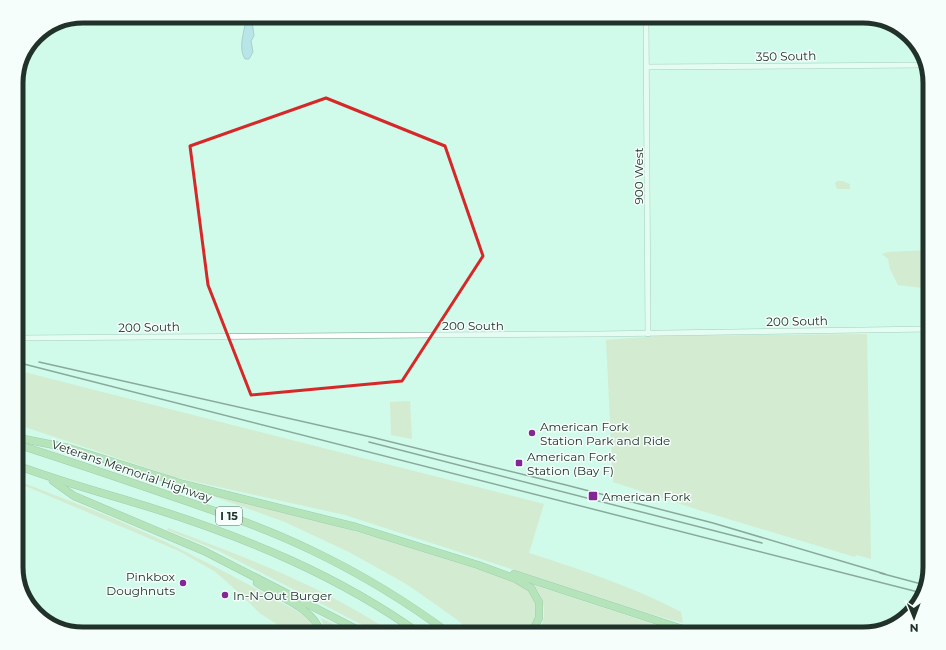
<svg xmlns="http://www.w3.org/2000/svg" width="946" height="650" viewBox="0 0 946 650" font-family="Montserrat,sans-serif">
<rect width="100%" height="100%" fill="#d0fae9"/>
<g fill="#d8d9b2">
<path d="M 837,181 L 842,181 L 850,184 L 850,189 L 837,189 L 835,183 Z"/>
<path d="M 930,250 L 930,289 L 898,285 L 890,269 L 888,259 L 882,254 L 888,252 Z"/>
<path d="M 867,334 L 871,559 L 856,555 L 855,557 L 702,511 L 613,482 L 606,340 L 658,336 Z"/>
<path d="M 16,370 L 544,504 L 529,553 C 581,570 632,586 681,612 L 683,623 L 644,612 L 345,515 L 174,477 L 16,424 Z"/>
<path d="M 410,401 L 412,439 L 391,435 L 390,402 Z"/>
<path d="M 16,480 L 108,516 L 168,543 L 227,573 L 304,615 L 311,623 L 317,634 L 292,634 L 261,614 L 226,581 L 214,571 L 179,551 L 16,482 Z"/>
<path d="M 207,494 L 287,512 L 378,538 L 493,574 L 527,587 L 539,608 L 530,634 L 475,634 L 452,616 L 408,585 L 349,552 L 285,522 Z"/>
<path d="M 168,528 C 247,558 323,586 394,634 L 380,634 L 219,551 L 167,530 Z"/>
<path d="M 534,586 L 534,585 L 683,634 L 537,634 C 548,618 546,600 534,586 Z"/>
<path d="M 321,618 L 353,634 L 326,634 Z"/>
</g>
<path fill="#9ccce4" stroke="#779eac" d="M 246,20 L 252,20 L 254,36 L 251,41 L 253,52 L 249,59 L 245,59 C 238,48 244,32 246,20 Z"/>
<g fill="none" stroke-linecap="round" stroke-linejoin="round">
<defs>
<g id="minor">
<path d="M 646,17 L 648,334"/>
<path d="M 647,67 L 926,65"/>
<path d="M 927,71 L 930,126"/>
<path d="M 16,338 L 598,334 L 930,329"/>
</g>
<g id="highway">
<path d="M 16,440 L 24,439 L 69,448 L 183,484 L 356,527 L 478,565 L 516,579 L 531,588 L 539,602 L 539,618 L 531,634"/>
<path d="M 16,444 C 69,461 122,479 174,497 C 221,513 268,529 313,551 C 361,574 407,602 450,634"/>
<path d="M 16,465 C 61,482 107,494 152,508 C 247,538 339,576 420,634"/>
<path d="M 53,481 L 74,496 L 204,551 L 366,634"/>
<path d="M 514,574 L 698,634"/>
<path d="M 257,583 C 277,596 315,608 321,634"/>
</g>
</defs>
<use href="#minor" stroke="#739a8b" stroke-width="6"/>
<use href="#highway" stroke="#6c9564" stroke-width="8"/>
<use href="#minor" stroke="#fff" stroke-width="5"/>
<use href="#highway" stroke="#94cb83" stroke-width="7"/>
<g stroke="#344840" stroke-width="1.5">
<path d="M 16,362 L 922,593"/>
<path d="M 39,362 L 371,437 L 566,485 L 713,523 L 885,574"/>
<path d="M 369,442 L 762,543"/>
<path d="M 880,573 L 925,585"/>
</g>
</g>
<path d="M0 0H946V650H0ZM 326,98 L 445,146 L 483,256 L 402,381 L 251,395 L 208,285 L 190,146 Z" fill="#d0fae9" fill-opacity=".55" fill-rule="evenodd"/>
<path fill="none" stroke="#d62828" stroke-width="3" stroke-linejoin="round" d="M 326,98 L 445,146 L 483,256 L 402,381 L 251,395 L 208,285 L 190,146 Z"/>
<g fill="#822895" stroke="#f6fefb" stroke-width="1.5">
<circle cx="532" cy="433" r="4"/>
<rect x="515" y="459" width="8" height="8" rx="2"/>
<rect x="588" y="491" width="10" height="10" rx="2"/>
<circle cx="183" cy="583" r="4"/>
<circle cx="225" cy="595" r="4"/>
</g>
<g text-anchor="middle" dominant-baseline="central" stroke-width="3" stroke-linejoin="round" paint-order="stroke">
<rect fill="#f6fefb" stroke="#616f69" stroke-width="1" x="216" y="507" width="26" height="18" rx="3"/>
<g font-size="11" font-weight="bold" fill="#21322b">
<text x="229" y="516">I 15</text>
</g>
<g font-size="12" fill="#21322b" stroke="#f6fefb">
<text transform="translate(786 56) rotate(-1)">350 South</text>
<text transform="translate(638 176) rotate(-90)">900 West</text>
<text transform="translate(797 321) rotate(-1)">200 South</text>
<text x="473" y="325">200 South</text>
<text transform="translate(149 327) rotate(-1)">200 South</text>
<text transform="translate(132 471) rotate(19)">Veterans Memorial Highway</text>
</g>
<g font-size="12" fill="#21322b" stroke="#f6fefb" text-anchor="start">
<text x="540" y="426">American Fork<tspan x="540" dy="14">Station Park and Ride</tspan></text>
<text x="527" y="456">American Fork<tspan x="527" dy="14">Station (Bay F)</tspan></text>
<text x="602" y="496">American Fork</text>
<text x="175" y="576" text-anchor="end">Pinkbox<tspan x="175" dy="14">Doughnuts</tspan></text>
<text x="233" y="595">In-N-Out Burger</text>
</g>
</g>
<path d="M0 0H946V650H0ZM83 23H863A60 60 0 0 1 923 83V567A60 60 0 0 1 863 627H83A60 60 0 0 1 23 567V83A60 60 0 0 1 83 23Z" fill="#f6fefb" fill-rule="evenodd"/>
<path fill="none" stroke="#21322b" stroke-width="5" d="M83 23H863A60 60 0 0 1 923 83V567A60 60 0 0 1 863 627H83A60 60 0 0 1 23 567V83A60 60 0 0 1 83 23Z"/>
<g transform="translate(914 618) rotate(179)" stroke="#f6fefb" stroke-width="3" paint-order="stroke">
<path d="M0-3L7 15L0 10L-7 15Z" fill="#21322b"/>
<text y="-6" font-size="11" font-weight="bold" text-anchor="middle" fill="#21322b">N</text>
</g>
</svg>
